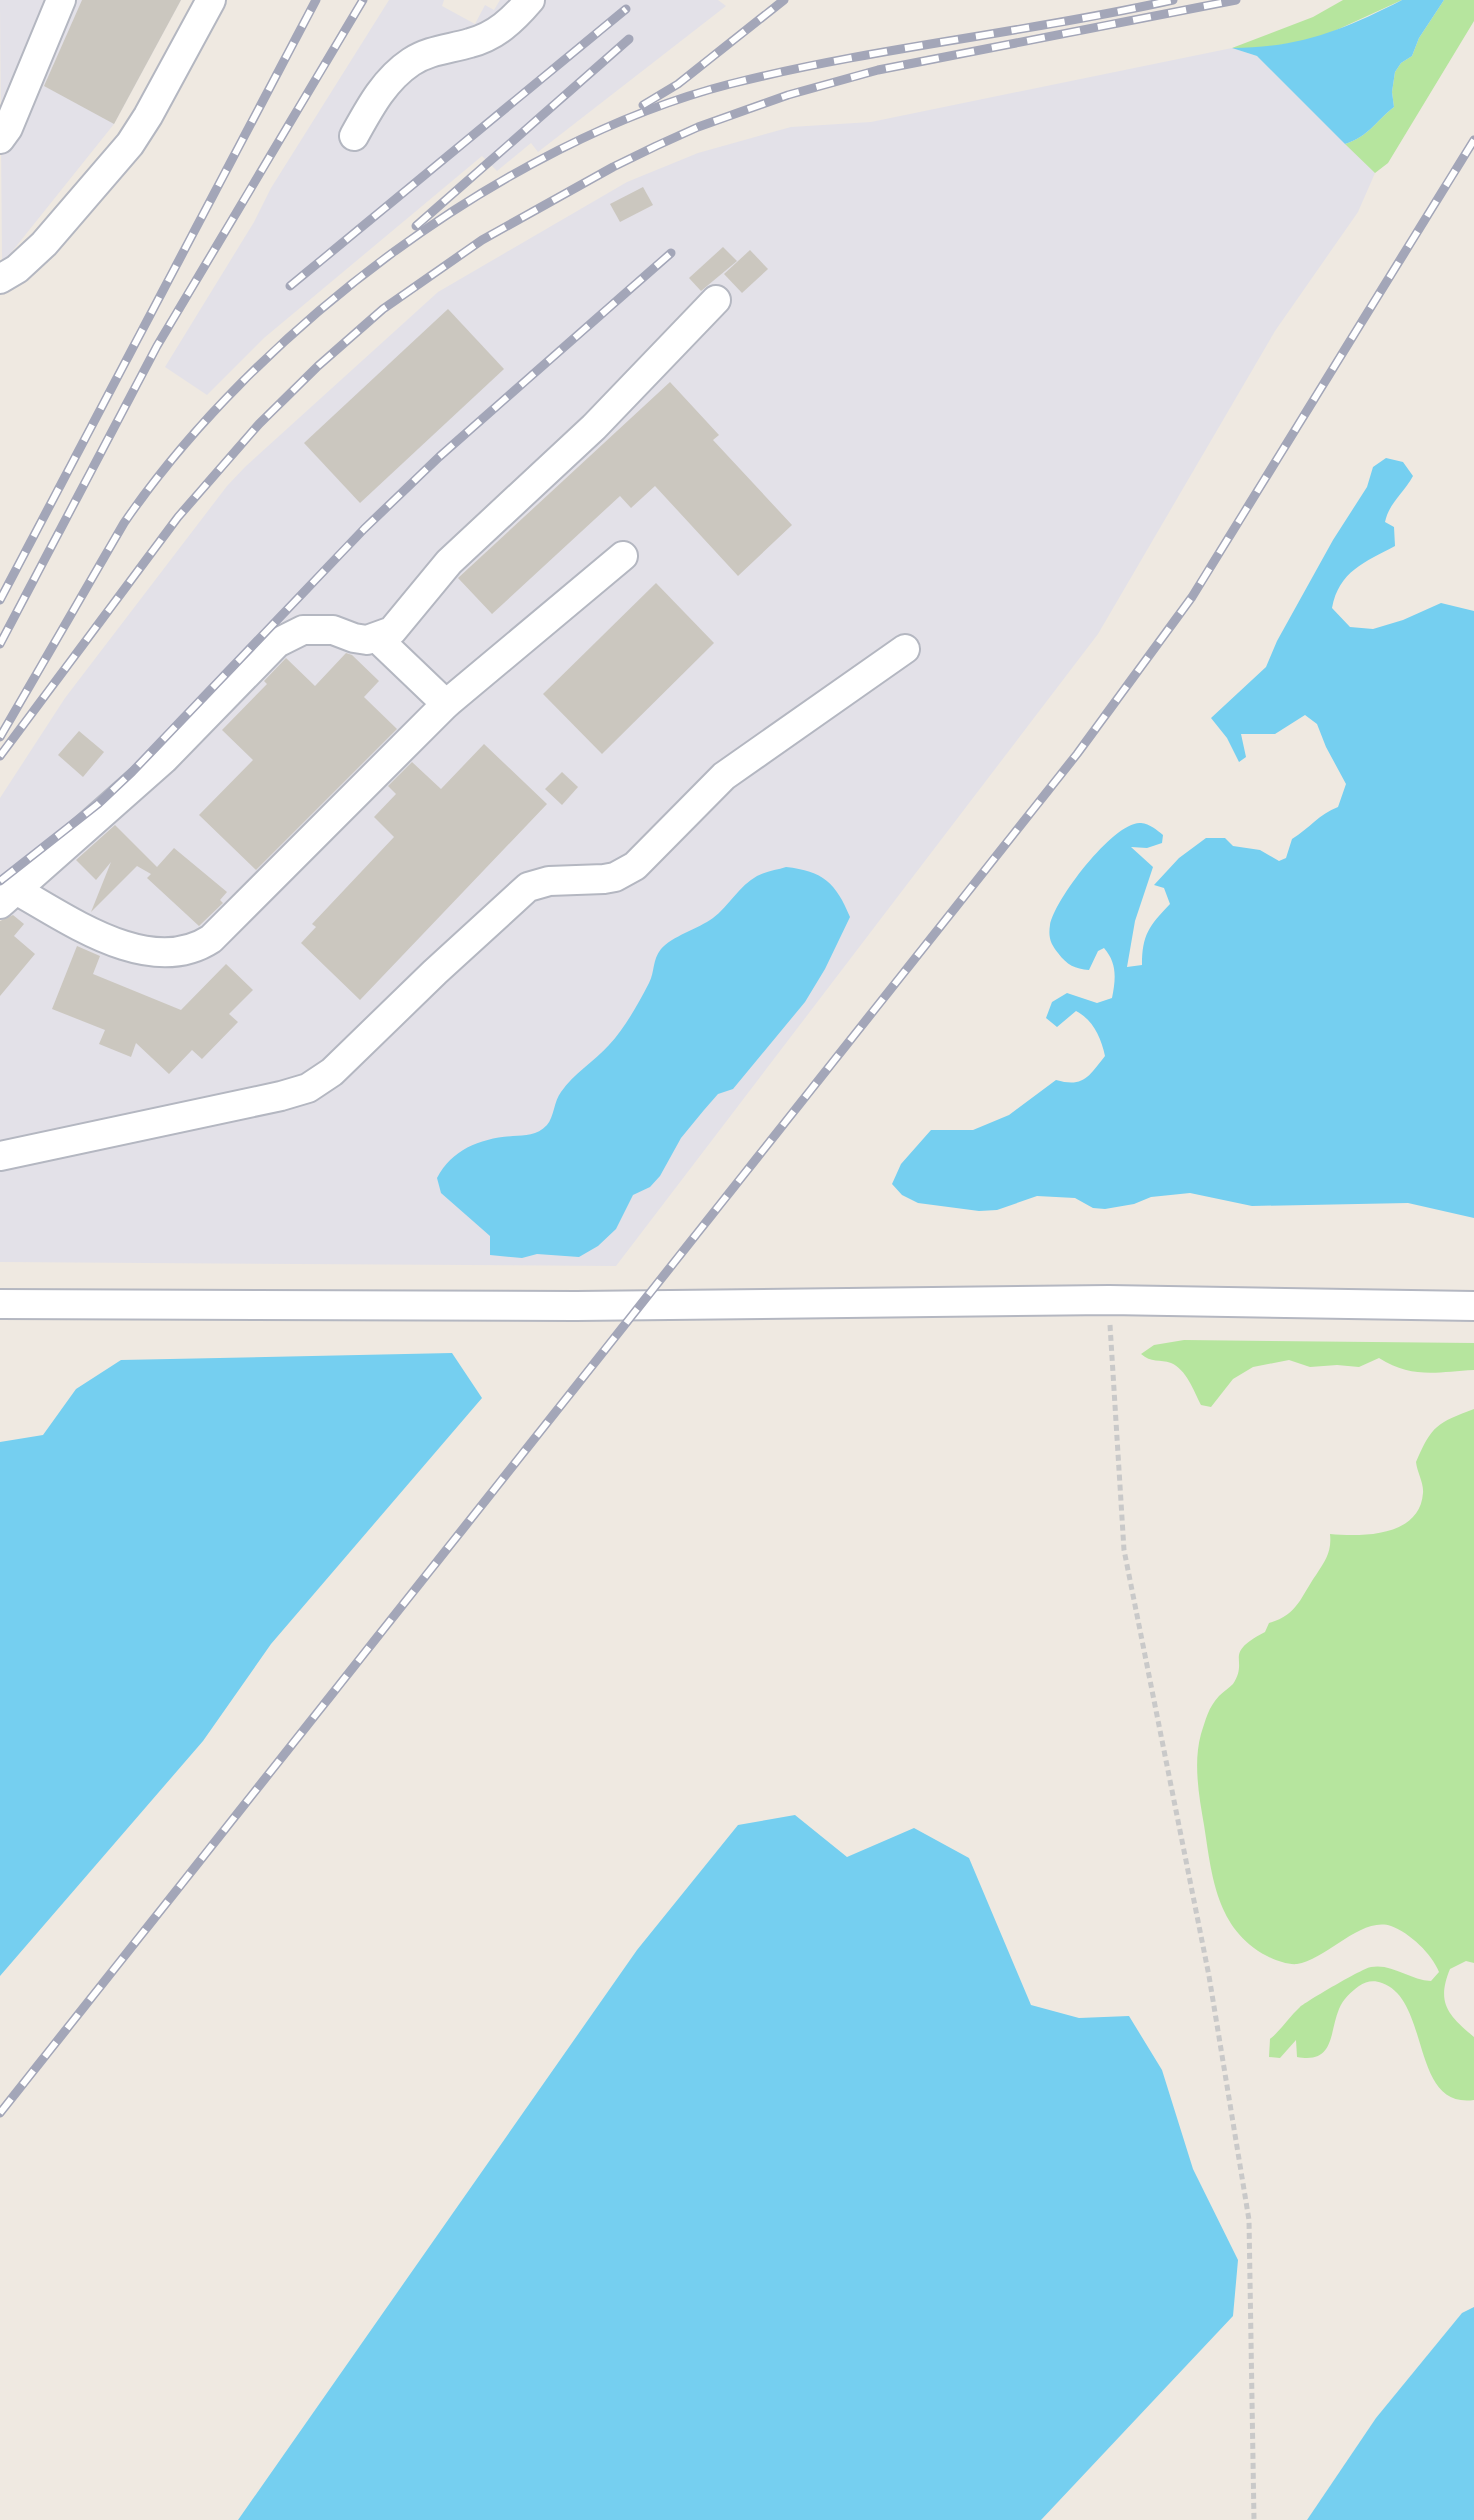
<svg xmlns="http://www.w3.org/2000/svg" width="1474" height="2520" viewBox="0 0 1474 2520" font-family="Overpass,sans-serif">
<rect width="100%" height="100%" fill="#efe9e1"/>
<g fill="#e3e1e8">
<path d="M 0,0 L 181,0 L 114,124 L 2,264 Z"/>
<path d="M 389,0 L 444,0 L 442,6 L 475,24 L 485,5 L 494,10 L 500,0 L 718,0 L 726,6 L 538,152 L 531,143 L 497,171 L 482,156 L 264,338 L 207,395 L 165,367 L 254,222 L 271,188 Z"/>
<path d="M 1232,48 L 1257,56 L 1375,173 L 1358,212 L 1275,331 L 1098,634 L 616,1266 L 0,1262 L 0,928 L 4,923 L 0,918 L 0,798 L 65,698 L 227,486 L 245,467 L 438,292 L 627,182 L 698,153 L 791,127 L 871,122 Z"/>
</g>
<g fill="#b6e59e">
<path d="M 1343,0 L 1402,0 L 1317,39 L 1263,48 L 1232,48 L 1313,17 Z"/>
<path d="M 1444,0 L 1474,0 L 1474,21 L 1388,163 L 1375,173 L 1345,144 C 1369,136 1375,122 1394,107 L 1392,92 L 1395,72 L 1401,63 L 1412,56 L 1419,38 Z"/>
<path d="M 1184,1340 L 1474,1343 L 1474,1370 C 1437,1372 1412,1379 1379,1358 L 1359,1367 L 1337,1365 L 1310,1367 L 1289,1360 L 1253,1367 L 1233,1379 L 1211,1407 L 1201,1405 C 1194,1391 1186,1369 1171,1363 C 1160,1359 1151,1363 1141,1354 L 1154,1345 Z"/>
<path d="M 1474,1409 L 1474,1963 L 1466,1961 L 1450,1969 C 1436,2003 1448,2015 1474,2037 L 1474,2100 C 1410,2109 1431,2000 1382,1983 C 1374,1980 1366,1981 1359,1986 C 1351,1992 1343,1999 1339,2009 C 1329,2033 1335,2064 1297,2057 L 1296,2040 L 1280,2058 L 1269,2057 L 1270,2039 C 1281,2030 1289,2017 1300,2007 C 1307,2001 1363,1968 1371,1967 C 1392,1963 1410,1980 1431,1981 L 1439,1972 C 1432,1954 1410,1933 1391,1926 C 1361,1916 1326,1960 1297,1964 C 1288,1965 1275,1960 1267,1956 C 1216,1929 1212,1876 1204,1825 C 1199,1796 1193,1763 1201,1734 C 1206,1719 1208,1708 1219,1696 C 1223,1692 1229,1688 1233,1684 C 1250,1658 1221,1655 1265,1632 L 1269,1623 C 1298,1615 1301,1596 1316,1575 C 1325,1561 1332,1552 1330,1534 C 1362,1537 1420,1537 1423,1493 C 1424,1483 1417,1472 1416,1462 C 1432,1425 1437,1423 1474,1409 Z"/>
</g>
<g fill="#75cff0">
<path d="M 1402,0 L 1444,0 L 1419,38 L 1412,56 L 1401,63 L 1395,72 L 1392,92 L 1394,107 C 1375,122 1369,136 1345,144 L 1257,56 L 1232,48 C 1298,48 1344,30 1402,0 Z"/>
<path d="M 1386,458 L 1403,462 L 1413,476 C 1403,494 1389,503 1385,522 L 1394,527 L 1395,546 C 1365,562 1339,571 1332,608 L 1350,627 L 1373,629 L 1403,620 L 1441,603 L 1474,611 L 1474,1218 L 1408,1203 L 1252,1206 L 1190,1193 L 1151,1197 L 1134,1204 L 1105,1209 L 1093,1208 L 1075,1198 L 1037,1196 L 997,1210 L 979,1211 L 918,1203 L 902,1195 L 892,1184 L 901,1164 L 931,1130 L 973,1130 L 1009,1115 L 1056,1080 C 1084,1088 1089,1076 1105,1056 C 1101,1037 1093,1020 1076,1011 L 1057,1027 L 1046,1018 L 1052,1002 L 1067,993 L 1097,1003 L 1112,998 C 1116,978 1117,963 1104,948 L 1098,951 L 1089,970 C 1075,969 1067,965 1058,953 C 1051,944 1048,938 1050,925 C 1054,900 1115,820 1141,823 C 1150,824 1157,830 1163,835 L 1162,843 L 1147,848 L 1131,847 L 1153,867 L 1135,921 L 1127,967 L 1142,965 C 1142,935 1149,926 1170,904 L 1164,888 L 1154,885 L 1179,858 L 1206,838 L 1225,838 L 1233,846 L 1260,850 L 1279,861 L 1286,858 L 1292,839 C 1310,828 1319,814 1338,807 L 1346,784 L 1326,747 L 1317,724 L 1305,715 L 1275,734 L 1241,734 L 1246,757 L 1239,762 L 1227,738 L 1211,718 L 1266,667 L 1277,641 L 1333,540 L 1367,487 L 1373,467 Z"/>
<path d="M 786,867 C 823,871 836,883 850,917 L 825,969 L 805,1002 L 733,1089 L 718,1094 L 704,1110 L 681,1138 L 660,1176 L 650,1187 L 633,1195 L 616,1229 L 598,1246 L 579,1257 L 537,1254 L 522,1258 L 490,1255 L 490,1236 L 441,1193 L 437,1178 C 452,1149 481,1138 513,1136 C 525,1135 537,1136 547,1125 C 554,1117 554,1101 561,1092 C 574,1073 594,1062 609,1045 C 625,1028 638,1004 649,983 C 655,972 652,960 661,949 C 672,936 698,929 713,918 C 729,906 739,886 757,876 C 766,871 777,870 786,867 Z"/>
<path d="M 452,1353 L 482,1398 L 271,1644 L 203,1741 L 0,1976 L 0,1442 L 43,1435 L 76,1389 L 121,1360 Z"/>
<path d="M 795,1815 L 847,1857 L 914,1828 L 969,1858 L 1031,2005 L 1079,2018 L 1129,2016 L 1162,2070 L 1193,2169 L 1238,2260 L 1233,2316 L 1041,2520 L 238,2520 L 637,1950 L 738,1825 Z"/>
<path d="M 1474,2307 L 1474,2520 L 1307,2520 L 1376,2418 L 1462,2313 Z"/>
</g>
<g fill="#cbc7bf">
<path d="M 82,0 L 181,0 L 114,124 L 44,86 Z"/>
<path d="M 643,187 L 653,205 L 620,222 L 610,204 Z"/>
<path d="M 723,247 L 737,261 L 701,291 L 689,278 Z"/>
<path d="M 750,250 L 768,269 L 742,293 L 724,274 Z"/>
<path d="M 448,309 L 504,369 L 360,503 L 304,443 Z"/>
<path d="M 670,382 L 719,435 L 713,440 L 792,525 L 738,576 L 655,486 L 631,508 L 620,496 L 492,614 L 458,578 Z"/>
<path d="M 656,583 L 714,643 L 602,754 L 543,694 Z"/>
<path d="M 346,653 L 352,655 L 379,681 L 364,697 L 397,729 L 256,870 L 199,815 L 253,760 L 222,730 L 267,684 L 264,681 L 286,658 L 315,686 Z"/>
<path d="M 79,731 L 104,752 L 83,777 L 58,755 Z"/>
<path d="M 484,744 L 547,804 L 360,1000 L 301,943 L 316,927 L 312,924 L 394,837 L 374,817 L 396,794 L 388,786 L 412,762 L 441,789 Z"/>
<path d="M 562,772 L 578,787 L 562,805 L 545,789 Z"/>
<path d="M 115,825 L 157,867 L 174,848 L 227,892 L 220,900 L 223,903 L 199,926 L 147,878 L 151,874 L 137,866 L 91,912 L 111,862 L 96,880 L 76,860 Z"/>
<path d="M 13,915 L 24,924 L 14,936 L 35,954 L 0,996 L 0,921 Z"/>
<path d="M 77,946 L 100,956 L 93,974 L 181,1010 L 226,964 L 253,990 L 229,1014 L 238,1022 L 202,1059 L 192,1050 L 169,1074 L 136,1043 L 131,1057 L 99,1044 L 105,1030 L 52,1009 Z"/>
</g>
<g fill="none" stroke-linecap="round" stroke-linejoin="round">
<defs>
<g id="minor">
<path d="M 354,136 C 369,109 384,80 411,62 C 429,50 450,49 470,43 C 496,36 513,20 530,0"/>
<path d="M 0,139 L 8,128 L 61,0"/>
<path d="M 0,279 L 17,269 L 44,244 L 130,144 L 148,116 L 211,0"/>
<path d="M 377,638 L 446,704"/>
<path d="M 16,890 C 68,919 150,979 211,939 L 446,704 L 623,556"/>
<path d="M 0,904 L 164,759 L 277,643 L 303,630 L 333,630 L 354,638 L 367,640 L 392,631 L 449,562 L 594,427 L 716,300"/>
<path d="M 0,1156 L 281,1096 L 308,1088 L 332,1072 L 435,972 L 528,887 L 549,881 L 604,879 L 615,877 L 635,866 L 724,776 L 905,649"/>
<path d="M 0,1304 L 576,1306 L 1109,1300 L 1474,1306"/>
</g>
</defs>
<use href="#minor" stroke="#b4b7c1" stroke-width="32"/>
<path stroke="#c9c9c9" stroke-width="5" stroke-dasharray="6 4" stroke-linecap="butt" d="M 1110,1325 L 1124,1550 L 1209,1976 L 1249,2220 L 1254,2520"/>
<use href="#minor" stroke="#fff" stroke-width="28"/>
<defs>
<g id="rail">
<path d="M 643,105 L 678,84 L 784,0"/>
<path d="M 416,226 L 629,39"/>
<path d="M 290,286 L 626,9"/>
<path d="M 0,600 L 316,0"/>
<path d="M 0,644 L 157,346 L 363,0"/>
<path d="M 0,737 L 124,523 C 255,332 504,142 730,84 C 876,47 1026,33 1173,0"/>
<path d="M 0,756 L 178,517 L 259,424 L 318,366 L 383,309 L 482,240 L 613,167 L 656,146 L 698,127 L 788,95 L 878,70 L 1236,0"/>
<path d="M 0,881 L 98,804 L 132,772 L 364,529 L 439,457 L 671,253"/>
<path d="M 0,2113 L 1077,754 L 1192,597 L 1474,140"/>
</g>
</defs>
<use href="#rail" stroke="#a3a6b8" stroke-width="9"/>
<use href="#rail" stroke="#fff" stroke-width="6" stroke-dasharray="18" stroke-linecap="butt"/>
</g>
</svg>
